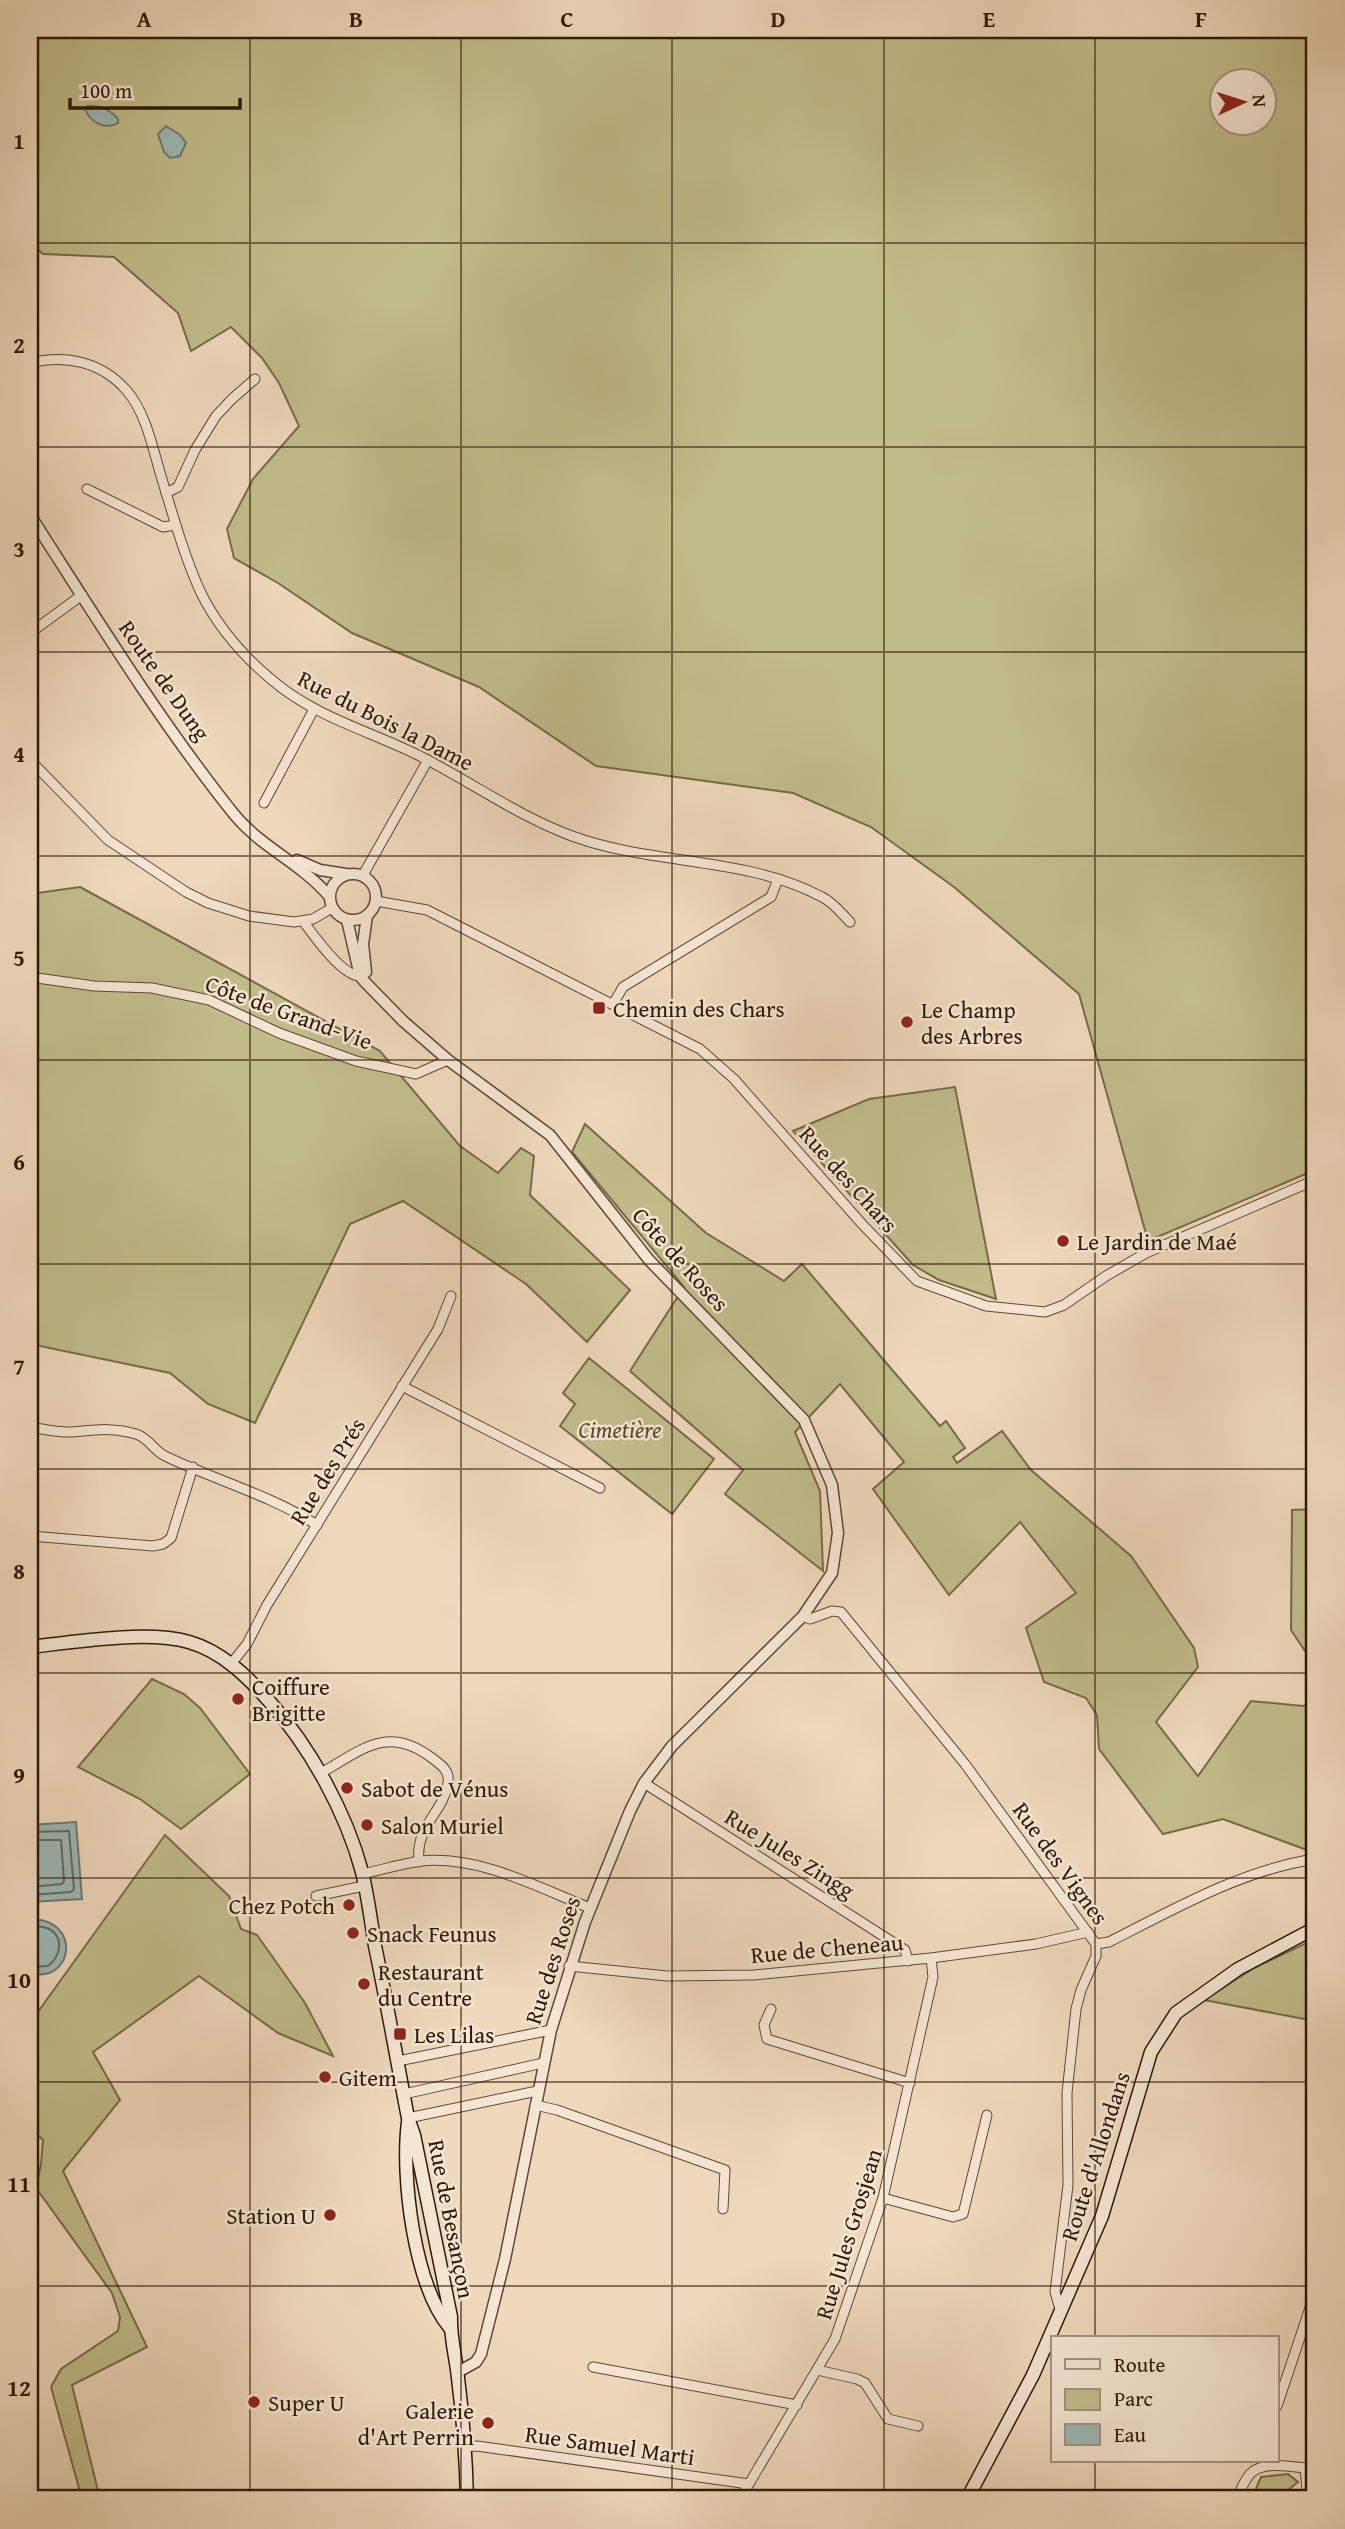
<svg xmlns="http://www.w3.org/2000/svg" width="1345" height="2529" viewBox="0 0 1345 2529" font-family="'Gentium Book Plus',serif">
<rect width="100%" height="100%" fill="#efd9bc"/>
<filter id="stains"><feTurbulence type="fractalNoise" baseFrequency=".00286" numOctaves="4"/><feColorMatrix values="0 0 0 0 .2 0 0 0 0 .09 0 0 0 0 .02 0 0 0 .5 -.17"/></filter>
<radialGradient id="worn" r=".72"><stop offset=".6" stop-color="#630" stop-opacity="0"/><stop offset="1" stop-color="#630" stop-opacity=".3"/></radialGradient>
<g fill="#c1bd8b" stroke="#776b48" stroke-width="2" fill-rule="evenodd">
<path d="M 30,30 L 1315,30 L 1315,1170 L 1148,1241 L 1079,994 L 954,887 L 871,827 L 793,793 L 596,766 L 479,687 L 352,633 L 278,583 L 234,558 L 227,529 L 253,479 L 299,426 L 279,383 L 262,358 L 231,327 L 191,351 L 178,313 L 114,257 L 43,254 L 30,243 ZM 1222,80 L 1264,80 L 1264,122 L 1222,122 Z"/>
<path d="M 80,887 L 380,1051 L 460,1146 L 498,1173 L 521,1148 L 534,1156 L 530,1195 L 630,1290 L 587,1342 L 526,1284 L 403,1201 L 350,1224 L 255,1423 L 208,1404 L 170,1373 L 30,1344 L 30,894 Z"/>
<path d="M 955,1087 L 996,1299 L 939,1280 L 913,1265 L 793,1131 L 869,1099 Z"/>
<path d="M 585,1124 L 706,1233 L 784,1281 L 802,1264 L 940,1426 L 946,1421 L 965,1448 L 953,1457 L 957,1463 L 1002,1431 L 1031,1470 L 1131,1556 L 1194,1648 L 1198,1667 L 1156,1722 L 1198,1776 L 1251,1701 L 1303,1706 L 1315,1699 L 1315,1853 L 1223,1819 L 1163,1834 L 1099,1749 L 1097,1715 L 1086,1698 L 1044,1682 L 1026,1628 L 1076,1593 L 1020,1522 L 949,1595 L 873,1489 L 904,1462 L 840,1384 L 795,1432 L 820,1491 L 823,1571 L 725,1494 L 743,1470 L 630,1371 L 684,1287 L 572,1152 Z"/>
<path d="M 589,1358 L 714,1459 L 672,1514 L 560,1426 L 575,1404 L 563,1393 Z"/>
<path d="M 1315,1509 L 1315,1666 L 1291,1630 L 1292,1510 Z"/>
<path d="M 152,1679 L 184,1694 L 200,1708 L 250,1774 L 181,1829 L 140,1799 L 78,1767 Z"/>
<path d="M 165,1835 L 229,1896 L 241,1929 L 257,1935 L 305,2003 L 333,2056 L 278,2033 L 199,1976 L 93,2052 L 120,2100 L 63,2171 L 147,2347 L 72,2385 L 100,2499 L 82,2499 L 51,2387 L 61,2369 L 118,2331 L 120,2317 L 112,2293 L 36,2188 L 41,2164 L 43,2140 L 30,2128 L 30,2023 Z"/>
<path d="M 1315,1939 L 1315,2021 L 1204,2000 L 1254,1968 Z"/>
<path d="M 1288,2474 L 1298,2482 L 1288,2490 L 1286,2499 L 1255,2499 L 1255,2491 L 1261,2477 Z"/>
</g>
<g fill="#9cb9b8" stroke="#707970" stroke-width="2">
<path d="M 87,106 C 100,105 109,109 118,119 L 118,123 C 105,131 90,122 85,109 Z"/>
<path d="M 166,126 L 180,135 L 186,143 L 180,156 L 170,158 L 164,152 L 158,134 Z"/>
<path d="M 76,1822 L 82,1899 L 30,1902 L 30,1825 Z"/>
<path d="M 41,1920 C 82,1929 69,1984 30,1973 L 30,1921 Z"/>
</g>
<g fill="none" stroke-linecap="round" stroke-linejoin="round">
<g stroke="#64695e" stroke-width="2">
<path d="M 30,1832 L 69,1831 L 74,1889 L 71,1892 L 30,1895"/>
<path d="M 30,1840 L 61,1840 L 64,1881 L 62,1884 L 30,1887"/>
<path d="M 30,1927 C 35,1927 41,1926 47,1928 C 65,1936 61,1956 48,1966 L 30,1967"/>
</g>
<defs>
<g id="minor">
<path d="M 30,363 C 66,354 102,362 127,391 C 146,413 153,449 161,476 C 173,515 184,556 201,593 C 218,627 243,656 272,680 C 315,717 370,731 420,756 C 471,782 518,816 572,836 C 654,866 745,856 822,897 C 833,902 842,914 850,922"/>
<path d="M 87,489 L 163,527 L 176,525"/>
<path d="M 166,493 L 178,487 L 195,450 L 216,416 L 232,399 L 255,379"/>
<path d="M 30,633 L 82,595"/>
<path d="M 30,760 L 108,840 L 186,892 L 208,903 L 249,916 L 294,922 L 313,919 L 332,908"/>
<path d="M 264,803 L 314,709"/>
<path d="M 363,875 L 428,760"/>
<path d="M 376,901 L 427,910 L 700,1049 L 734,1079 L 862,1224 L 917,1281 L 986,1306 L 1045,1312 L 1064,1305 L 1106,1276 L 1146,1253 L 1315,1180"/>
<path d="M 303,921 C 314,936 342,976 360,976"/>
<path d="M 30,977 L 94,986 L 152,988 L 209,1000 L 279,1033 L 356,1061 L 416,1074 L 448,1060"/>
<path d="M 613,1004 L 623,987 L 771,897 L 778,879"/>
<path d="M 402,1386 L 600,1488"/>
<path d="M 30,1427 C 43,1429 59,1433 72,1432 C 95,1430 114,1427 136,1434 C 149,1438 154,1451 165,1456 C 215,1480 270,1495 317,1525"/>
<path d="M 30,1536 L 153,1546 L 163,1544 L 171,1538 L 193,1467"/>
<path d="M 803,1616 L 810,1619 L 832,1611 L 841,1612 L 965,1764 L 1096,1944 L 1096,1956 L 1081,1990 L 1076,2009 L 1067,2093 L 1068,2185 L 1055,2292 L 1060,2309"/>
<path d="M 231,1664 L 247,1644 L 267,1605 L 438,1329 L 451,1296"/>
<path d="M 321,1773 C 362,1750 387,1724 432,1758 C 441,1765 450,1770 448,1783 C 443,1814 415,1825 419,1862"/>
<path d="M 644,1783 L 905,1950 L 908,1961"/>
<path d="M 362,1874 C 381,1870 401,1864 420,1861 C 479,1855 537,1887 590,1908"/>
<path d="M 316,1896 L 364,1886"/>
<path d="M 1096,1944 L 1109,1942 C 1174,1909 1242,1870 1315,1859"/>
<path d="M 569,1966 L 667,1976 L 754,1975 L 931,1958 L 1036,1944 L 1088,1932"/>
<path d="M 771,2009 L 764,2025 L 767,2039 L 910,2083"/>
<path d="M 398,2061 L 551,2030"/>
<path d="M 404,2094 L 543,2063"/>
<path d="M 535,2105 L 557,2110 L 725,2170 L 723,2209"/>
<path d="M 408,2118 L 537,2091"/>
<path d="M 883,2198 L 953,2217 L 963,2214 L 987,2115"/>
<path d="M 593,2367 L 797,2405"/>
<path d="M 817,2370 L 857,2379 L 865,2383 L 888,2419 L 918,2426"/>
<path d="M 1277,2406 L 1315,2293"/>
<path d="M 466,2447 L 477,2446 L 749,2484"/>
<path d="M 1305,2468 L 1307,2490 L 1312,2499"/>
<path d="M 740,2499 L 835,2339 L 883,2198 L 933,1977 L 931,1958"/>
<path d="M 1236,2499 C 1240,2492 1244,2481 1250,2474 C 1264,2459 1297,2468 1315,2469"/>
</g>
<g id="tertiary">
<path d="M 30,515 C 95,616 158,719 233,813 C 260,847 301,863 329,896"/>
<path d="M 297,860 L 320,870 L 346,874"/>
<circle cx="353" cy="897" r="23"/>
<path d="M 347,920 L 360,976 L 365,982 L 403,1021 L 448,1060 L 550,1135 L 649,1260 L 804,1420 L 832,1485 L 838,1533 L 832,1573 L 803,1616 L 672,1746 L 644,1783 L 630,1811 L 585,1922 L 551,2030 L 505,2259 L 481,2354 L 476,2362 L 458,2372"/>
<path d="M 366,972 L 363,944 L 367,916"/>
</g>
<g id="secondary">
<path d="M 30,1647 C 73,1642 147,1630 189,1642 C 221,1651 247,1676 269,1701 C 310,1747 346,1812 362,1872 C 368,1896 371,1922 375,1946 C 387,2003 397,2061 408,2118 L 414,2135 L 451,2317 C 450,2338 456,2357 458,2378 C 463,2418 466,2458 467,2499"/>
<path d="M 408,2122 C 401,2177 414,2285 450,2328"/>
<path d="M 967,2499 L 1033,2375 L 1102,2216 L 1151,2052 L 1176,2013 L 1238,1969 L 1315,1928"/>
</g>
</defs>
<use href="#minor" stroke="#5e4933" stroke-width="11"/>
<use href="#tertiary" stroke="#5e4933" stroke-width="13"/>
<use href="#secondary" stroke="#2d1905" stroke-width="15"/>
<use href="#minor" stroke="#f5e6d3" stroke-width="9"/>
<use href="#tertiary" stroke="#f5e6d3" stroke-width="10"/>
<use href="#secondary" stroke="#f5e6d3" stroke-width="12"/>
</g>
<path fill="none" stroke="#2d1905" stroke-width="2" stroke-opacity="0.55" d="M 250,30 L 250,2499M 461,30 L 461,2499M 672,30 L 672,2499M 884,30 L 884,2499M 1095,30 L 1095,2338M 30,243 L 1315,243M 30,447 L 1315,447M 30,652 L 1315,652M 30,856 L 1315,856M 30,1060 L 1315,1060M 30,1264 L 1315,1264M 30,1469 L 1315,1469M 30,1673 L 1315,1673M 30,1878 L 1315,1878M 30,2082 L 1315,2082M 30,2286 L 1315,2286M 1095,2461 L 1095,2499"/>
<g fill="#8f2418" stroke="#f5e6d3" stroke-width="2.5">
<rect x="592" y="1001" width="14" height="14" rx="3.5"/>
<circle cx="907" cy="1022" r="7"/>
<circle cx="1063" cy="1241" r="7"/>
<circle cx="238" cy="1699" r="7"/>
<circle cx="347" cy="1788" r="7"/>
<circle cx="367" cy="1825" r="7"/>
<circle cx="349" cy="1905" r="7"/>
<circle cx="353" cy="1933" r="7"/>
<circle cx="364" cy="1984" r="7"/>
<rect x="393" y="2027" width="14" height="14" rx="3.5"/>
<circle cx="325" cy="2077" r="7"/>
<circle cx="330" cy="2215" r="7"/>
<circle cx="254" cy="2402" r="7"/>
<circle cx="488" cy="2423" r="7"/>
</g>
<g text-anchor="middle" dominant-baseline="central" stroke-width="5" stroke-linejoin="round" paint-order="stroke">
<g font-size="23" fill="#2d1905" stroke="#f5e6d3">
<text transform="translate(165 680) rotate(55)">Route de Dung</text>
<text transform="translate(386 720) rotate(27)">Rue du Bois la Dame</text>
<text transform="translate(289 1012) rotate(20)">Côte de Grand-Vie</text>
<text transform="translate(849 1179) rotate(48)">Rue des Chars</text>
<text transform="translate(681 1259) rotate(48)">Côte de Roses</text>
<text transform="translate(327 1471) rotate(-58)">Rue des Prés</text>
<text transform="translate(790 1853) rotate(32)">Rue Jules Zingg</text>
<text transform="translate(1061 1863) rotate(54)">Rue des Vignes</text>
<text transform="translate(827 1948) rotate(-5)">Rue de Cheneau</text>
<text transform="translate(552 1960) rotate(-72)">Rue des Roses</text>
<text transform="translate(1095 2156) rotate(-72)">Route d'Allondans</text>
<text transform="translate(452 2219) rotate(79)">Rue de Besançon</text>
<text transform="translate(848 2234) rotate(-73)">Rue Jules Grosjean</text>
<text transform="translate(610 2445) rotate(8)">Rue Samuel Marti</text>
</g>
<g font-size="23" fill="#2d1905" stroke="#f5e6d3" text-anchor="start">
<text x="613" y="1008">Chemin des Chars</text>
<text x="921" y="1009">Le Champ<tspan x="921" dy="26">des Arbres</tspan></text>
<text x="1077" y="1241">Le Jardin de Maé</text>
<text x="252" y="1686">Coiffure<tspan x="252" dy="26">Brigitte</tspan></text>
<text x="361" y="1788">Sabot de Vénus</text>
<text x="381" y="1825">Salon Muriel</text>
<text x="335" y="1905" text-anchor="end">Chez Potch</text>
<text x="367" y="1933">Snack Feunus</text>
<text x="378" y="1971">Restaurant<tspan x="378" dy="26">du Centre</tspan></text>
<text x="414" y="2034">Les Lilas</text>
<text x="339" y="2077">Gitem</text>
<text x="316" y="2215" text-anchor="end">Station U</text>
<text x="268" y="2402">Super U</text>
<text x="474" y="2410" text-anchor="end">Galerie<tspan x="474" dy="26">d'Art Perrin</tspan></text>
</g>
<g font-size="23" font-style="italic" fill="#594a2d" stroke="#f5e6d3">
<text x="620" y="1429">Cimetière</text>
</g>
</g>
<rect width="1345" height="2529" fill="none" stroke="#efd9bc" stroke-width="77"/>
<rect x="1051" y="2336" width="228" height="126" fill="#f5e6d3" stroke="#a59481" stroke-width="2"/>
<rect x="1065" y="2359" width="35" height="10" fill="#f5e6d3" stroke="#a59481" stroke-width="2"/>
<text x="1114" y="2372" font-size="21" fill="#2d1905">Route</text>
<rect x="1065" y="2389" width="35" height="21" fill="#c1bd8b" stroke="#a59481" stroke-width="2"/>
<text x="1114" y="2406" font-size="21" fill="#2d1905">Parc</text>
<rect x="1065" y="2424" width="35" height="21" fill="#9cb9b8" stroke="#a59481" stroke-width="2"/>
<text x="1114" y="2442" font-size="21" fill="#2d1905">Eau</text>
<g transform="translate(1243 102) rotate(86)"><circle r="33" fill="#f5e6d3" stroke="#a59481" stroke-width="2"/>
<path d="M0-5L12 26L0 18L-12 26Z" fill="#8f2418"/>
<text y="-10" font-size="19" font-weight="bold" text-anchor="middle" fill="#2d1905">N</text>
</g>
<path d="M70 98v10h170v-10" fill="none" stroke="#2d1905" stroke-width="3.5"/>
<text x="80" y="98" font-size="21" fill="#2d1905" stroke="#f5e6d3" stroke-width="5" paint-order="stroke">100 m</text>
<rect x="38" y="38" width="1268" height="2452" fill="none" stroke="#2d1905" stroke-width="2.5"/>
<g font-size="23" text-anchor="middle" font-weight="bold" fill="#2d1905">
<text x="144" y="27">A</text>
<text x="356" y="27">B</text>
<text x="567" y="27">C</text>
<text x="778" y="27">D</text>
<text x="989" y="27">E</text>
<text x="1201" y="27">F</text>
<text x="19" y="149">1</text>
<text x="19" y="353">2</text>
<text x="19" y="557">3</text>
<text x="19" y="762">4</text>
<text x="19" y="966">5</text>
<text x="19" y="1170">6</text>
<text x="19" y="1375">7</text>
<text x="19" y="1579">8</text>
<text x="19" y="1783">9</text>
<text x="19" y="1988">10</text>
<text x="19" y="2192">11</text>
<text x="19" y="2396">12</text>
</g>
<rect width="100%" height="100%" filter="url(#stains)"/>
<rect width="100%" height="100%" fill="url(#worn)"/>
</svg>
